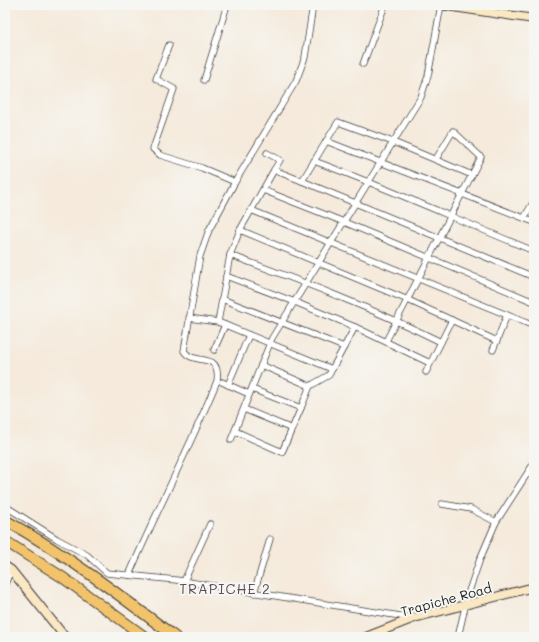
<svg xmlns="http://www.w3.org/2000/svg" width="539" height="642" viewBox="0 0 539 642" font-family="Mali,sans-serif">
<rect width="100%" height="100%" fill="#f6f6f2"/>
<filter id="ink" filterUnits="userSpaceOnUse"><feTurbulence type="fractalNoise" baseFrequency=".025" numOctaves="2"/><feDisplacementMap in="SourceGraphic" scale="8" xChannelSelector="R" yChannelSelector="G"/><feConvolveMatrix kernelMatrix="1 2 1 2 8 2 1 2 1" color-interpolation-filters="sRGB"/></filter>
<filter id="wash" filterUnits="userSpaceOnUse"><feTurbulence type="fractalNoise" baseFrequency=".012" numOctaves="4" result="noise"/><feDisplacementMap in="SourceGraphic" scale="16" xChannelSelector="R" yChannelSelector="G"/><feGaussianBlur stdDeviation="0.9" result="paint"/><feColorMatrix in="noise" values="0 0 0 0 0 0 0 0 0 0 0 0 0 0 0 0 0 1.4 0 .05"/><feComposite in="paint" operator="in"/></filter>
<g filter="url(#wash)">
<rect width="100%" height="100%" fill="#f5eadb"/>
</g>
<g filter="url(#ink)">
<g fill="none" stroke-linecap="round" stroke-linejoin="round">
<defs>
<g id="street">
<path d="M 169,45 L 156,79 L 174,89 L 153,149 L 160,155 L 202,168 L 235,182"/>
<path d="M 363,64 L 385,5"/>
<path d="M 204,80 L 227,5"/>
<path d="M 326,141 L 534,222"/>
<path d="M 267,153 L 280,160 L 274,170"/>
<path d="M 314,161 C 388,188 460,221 534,251"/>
<path d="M 302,181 L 534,277"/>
<path d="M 263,190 L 344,222 L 534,302"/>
<path d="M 251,210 L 534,326"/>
<path d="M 524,218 L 534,201"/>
<path d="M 240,230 L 408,300 L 497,341"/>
<path d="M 230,255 C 301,281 372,308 441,342"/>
<path d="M 226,276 L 295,302 L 355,327"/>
<path d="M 222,299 L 344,347"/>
<path d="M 189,318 L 218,322"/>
<path d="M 386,341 L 481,157 L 453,131 L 436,159"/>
<path d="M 214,350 L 225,325"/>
<path d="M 493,350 L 507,315"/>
<path d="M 430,363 L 355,327 L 332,369 L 218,322 L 230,255 L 240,230 L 274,170 L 302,181 L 338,122 L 393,142 L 472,175"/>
<path d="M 261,365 L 310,386"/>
<path d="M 426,372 L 452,320"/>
<path d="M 222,382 L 249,394"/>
<path d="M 228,385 L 249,335"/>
<path d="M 252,389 L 301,408 L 310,386 L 329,375 L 332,369"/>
<path d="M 244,409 L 292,429"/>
<path d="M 235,431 L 282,452 L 301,408"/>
<path d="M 231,440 L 272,338 L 421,97 L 428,76 L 441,5"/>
<path d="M 442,504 L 471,509 L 496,522"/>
<path d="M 5,506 L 57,539 L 87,555 L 107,573 L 176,580 L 413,618"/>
<path d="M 129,575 C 157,510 190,447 217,381 C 221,350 195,367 184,351 L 200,256 L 209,230 L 235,182 L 296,81 L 305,57 L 313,5"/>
<path d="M 184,581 L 210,524"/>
<path d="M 5,584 L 11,570"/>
<path d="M 254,593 L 270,539"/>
<path d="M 458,637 L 468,594 L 480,559 L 496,522 L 534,463"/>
</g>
<g id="secondary">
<path d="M 440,5 L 534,19"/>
<path d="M 5,566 L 11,570 L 65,637"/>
<path d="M 366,637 L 414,618 L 534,587"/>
</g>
<g id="highway">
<path d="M 5,520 C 64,553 121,596 175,637"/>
<path d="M 5,541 L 62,577 L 145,637"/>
</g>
</defs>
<use href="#street" stroke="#3d3b39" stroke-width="7"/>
<use href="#secondary" stroke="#3d3b39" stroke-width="10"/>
<use href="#highway" stroke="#3d3b39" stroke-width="12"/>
<use href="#street" stroke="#fff" stroke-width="5.5"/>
<use href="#secondary" stroke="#fae7c3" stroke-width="8"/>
<use href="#highway" stroke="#f2c36a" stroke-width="10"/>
</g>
</g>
<g text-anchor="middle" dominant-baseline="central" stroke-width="4" stroke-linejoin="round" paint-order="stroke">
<g font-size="13" fill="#1c1c1c" stroke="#f6f6f2">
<text transform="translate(446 599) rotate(-15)">Trapiche Road</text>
</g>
<g font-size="14" letter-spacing="1" fill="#5c4e5a" stroke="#f6f6f2">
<text x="225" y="588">TRAPICHE 2</text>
</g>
</g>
<rect width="539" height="642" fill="none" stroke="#f6f6f2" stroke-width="20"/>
</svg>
